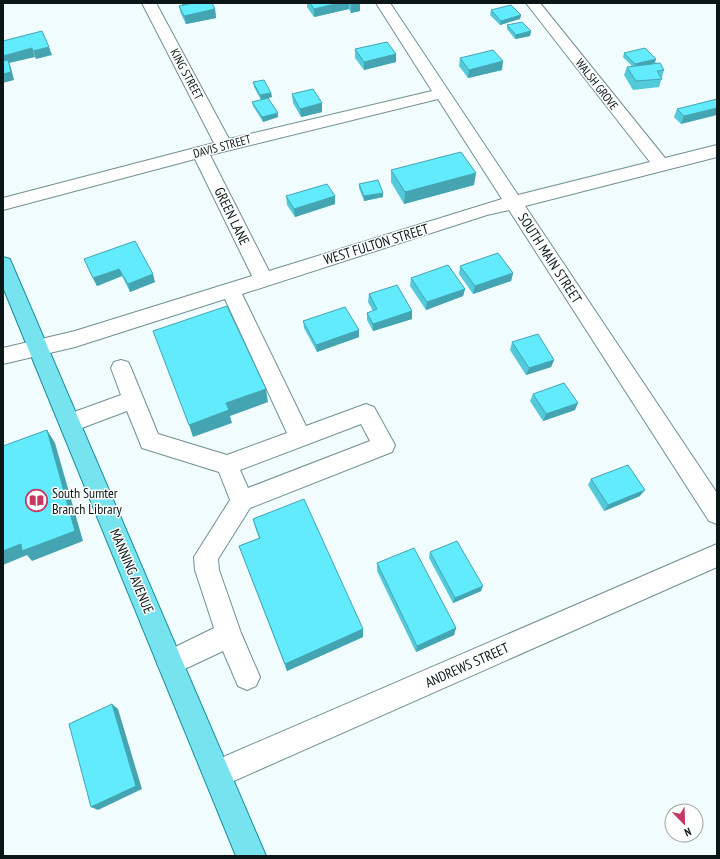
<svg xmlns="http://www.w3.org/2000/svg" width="720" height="859" viewBox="0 0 720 859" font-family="'PT Sans Narrow',sans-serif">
<rect width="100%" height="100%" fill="#f0fcfe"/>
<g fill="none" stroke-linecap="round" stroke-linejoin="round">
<defs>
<g id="minor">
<path d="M 142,3 L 156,3 L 229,139 L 432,91 L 376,3 L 390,3 L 518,195 L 650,162 L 526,3 L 540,3 L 665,158 L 717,145 L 717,157 L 525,206 L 717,493 L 717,524 L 709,521 L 509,210 L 487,215 L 242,294 L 306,426 L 366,404 L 374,407 L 395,445 L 392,452 L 250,508 L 218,559 L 219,570 L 241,633 L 260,677 L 256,686 L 247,690 L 238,686 L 223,651 L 170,676 L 161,672 L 157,663 L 161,654 L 214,628 L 195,570 L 194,557 L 230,500 L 219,472 L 142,448 L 127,411 L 71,432 L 63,430 L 60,423 L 63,416 L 121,395 L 111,368 L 114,362 L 121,360 L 128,362 L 131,368 L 158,434 L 227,455 L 287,433 L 225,299 L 75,347 L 3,364 L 3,348 L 75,331 L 252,276 L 195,159 L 3,210 L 3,198 L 214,143 ZM 438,99 L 502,199 L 269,271 L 210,155 ZM 361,424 L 370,441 L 248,488 L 240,470 Z"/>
<path d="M 717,544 L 717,567 L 227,784 L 217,788 L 207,784 L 203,774 L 207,764 Z"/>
</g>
<path id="major" d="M 3,257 L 10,259 L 12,264 L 266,856 L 236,856 L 3,287 Z"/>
</defs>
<use href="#minor" stroke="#718f94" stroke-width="2"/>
<use href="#major" stroke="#168f9c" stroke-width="2"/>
<use href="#minor" fill="#fff" fill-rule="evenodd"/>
<use href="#major" fill="#77e3ef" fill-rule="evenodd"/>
</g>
<g fill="#53cada">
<path d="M 181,3 L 212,3 L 215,9 L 216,18 L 186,24 L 181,14 L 179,6 L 182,5 Z"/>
<path d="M 307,3 L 360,3 L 360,11 L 351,13 L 349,9 L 314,17 L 307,7 Z"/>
<path d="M 491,10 L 521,15 L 520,19 L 500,25 L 490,15 Z"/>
<path d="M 507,25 L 531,31 L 530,36 L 515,39 L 507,29 Z"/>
<path d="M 355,49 L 396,54 L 396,62 L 364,70 L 355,58 Z"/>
<path d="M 624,53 L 655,63 L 648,65 L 664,70 L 659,87 L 633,90 L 624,75 L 627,67 L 632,66 L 623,57 Z"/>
<path d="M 460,58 L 502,70 L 468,78 L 459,66 Z"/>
<path d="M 253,82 L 271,93 L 272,97 L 268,98 L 278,117 L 263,122 L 253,106 L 252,102 L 261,100 L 254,87 Z"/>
<path d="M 292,94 L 322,112 L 301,117 L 293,103 Z"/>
<path d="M 717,99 L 681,124 L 674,117 L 677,109 Z"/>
<path d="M 391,170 L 474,185 L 404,204 L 391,182 Z"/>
<path d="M 359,184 L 383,197 L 364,201 L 359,188 Z"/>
<path d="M 286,196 L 335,196 L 335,204 L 295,217 L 287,205 Z"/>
<path d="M 135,241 L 155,282 L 130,292 L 122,276 L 97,286 L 84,259 Z"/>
<path d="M 460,266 L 513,273 L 511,281 L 473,294 L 459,274 Z"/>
<path d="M 411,278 L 465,289 L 463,296 L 426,310 L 410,286 Z"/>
<path d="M 369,294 L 412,311 L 412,319 L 373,331 L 367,320 L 367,313 L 373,311 L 368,302 Z"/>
<path d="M 303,321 L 359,337 L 317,352 L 304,328 Z"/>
<path d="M 512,342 L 554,360 L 551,367 L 526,375 L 510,350 Z"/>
<path d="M 533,394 L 575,410 L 543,421 L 530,401 Z"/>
<path d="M 591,479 L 640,496 L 604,511 L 588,485 Z"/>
<path d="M 253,519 L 363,629 L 363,637 L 287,671 L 239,546 L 259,538 L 256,530 Z"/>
<path d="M 430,552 L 481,591 L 453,603 L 429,558 Z"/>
<path d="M 377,563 L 456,628 L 454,635 L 416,652 L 377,571 Z"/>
</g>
<g fill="#44a4b1">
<path d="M 182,3 L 205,3 L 183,8 Z"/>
<path d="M 339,3 L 349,3 L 349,9 L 314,17 L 314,9 Z"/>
<path d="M 358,3 L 360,3 L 360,11 L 351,13 L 351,5 Z"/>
<path d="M 215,9 L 216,18 L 186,24 L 184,16 Z"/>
<path d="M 521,15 L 520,19 L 500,25 L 501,21 Z"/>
<path d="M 531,31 L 530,36 L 515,39 L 516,35 Z"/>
<path d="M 49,47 L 52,55 L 36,59 L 33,51 Z"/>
<path d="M 32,48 L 35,57 L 9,63 L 11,68 L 14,80 L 3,83 L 3,56 Z"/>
<path d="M 396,54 L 396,62 L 364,70 L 364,62 Z"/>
<path d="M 656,59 L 655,63 L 634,68 L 635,64 Z"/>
<path d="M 503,61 L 502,70 L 468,78 L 469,70 Z"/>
<path d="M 271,93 L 272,97 L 261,100 L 260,95 Z"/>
<path d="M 322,103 L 322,112 L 301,117 L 300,109 Z"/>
<path d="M 717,108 L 717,115 L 681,124 L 684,116 Z"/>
<path d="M 278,113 L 278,117 L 263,122 L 262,117 Z"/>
<path d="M 476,173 L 474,185 L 404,204 L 405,192 Z"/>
<path d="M 383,193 L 383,197 L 364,201 L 364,196 Z"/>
<path d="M 335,196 L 335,204 L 295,217 L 294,209 Z"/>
<path d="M 119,269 L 122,276 L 97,286 L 93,278 Z"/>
<path d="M 513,273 L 511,281 L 473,294 L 475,286 Z"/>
<path d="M 153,274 L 155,282 L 130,292 L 128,284 Z"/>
<path d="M 465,289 L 463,296 L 426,310 L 427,302 Z"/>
<path d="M 412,311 L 412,319 L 373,331 L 373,324 Z"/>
<path d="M 359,330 L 359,337 L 317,352 L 316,345 Z"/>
<path d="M 554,360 L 551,367 L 526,375 L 529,368 Z"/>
<path d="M 266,389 L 268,402 L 230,416 L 232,423 L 193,437 L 189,425 L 226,403 Z"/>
<path d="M 578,403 L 575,410 L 543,421 L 546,414 Z"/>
<path d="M 47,430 L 55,443 L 83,541 L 32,561 L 27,555 L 3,565 L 3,551 Z"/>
<path d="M 645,490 L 640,496 L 604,511 L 608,505 Z"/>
<path d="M 483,586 L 481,591 L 453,603 L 455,598 Z"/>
<path d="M 456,628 L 454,635 L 416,652 L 417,646 Z"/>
<path d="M 363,629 L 363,637 L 287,671 L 285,664 Z"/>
<path d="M 112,704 L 118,709 L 142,789 L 98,810 L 91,807 Z"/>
</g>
<g fill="#61ebfd" stroke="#44a4b1">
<path d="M 194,3 L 212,3 L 215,9 L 184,16 L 179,6 Z"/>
<path d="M 310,3 L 339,3 L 314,9 Z"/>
<path d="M 350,3 L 358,3 L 351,5 Z"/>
<path d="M 511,5 L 521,15 L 501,21 L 491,10 Z"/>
<path d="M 522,22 L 531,31 L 516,35 L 507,25 Z"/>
<path d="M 42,31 L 49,47 L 33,51 L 32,48 L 3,56 L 3,41 Z"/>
<path d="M 387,42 L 396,54 L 364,62 L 355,49 Z"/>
<path d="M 645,48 L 656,59 L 635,64 L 624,53 Z"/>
<path d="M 493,50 L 503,61 L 469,70 L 460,58 Z"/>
<path d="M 8,60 L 11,72 L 3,74 L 3,61 Z"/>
<path d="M 660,63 L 664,70 L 657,71 L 662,79 L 636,81 L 627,67 Z"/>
<path d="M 264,80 L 271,93 L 260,95 L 253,82 Z"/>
<path d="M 313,89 L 322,103 L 300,109 L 292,94 Z"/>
<path d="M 268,98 L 278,113 L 262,117 L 252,102 Z"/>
<path d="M 717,99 L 717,108 L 684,116 L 677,109 Z"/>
<path d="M 461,152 L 476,173 L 405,192 L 391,170 Z"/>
<path d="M 378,180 L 383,193 L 364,196 L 359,184 Z"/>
<path d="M 327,184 L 335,196 L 294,209 L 286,196 Z"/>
<path d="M 135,241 L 153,274 L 128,284 L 119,269 L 93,278 L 84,259 Z"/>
<path d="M 498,253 L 513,273 L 475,286 L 460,266 Z"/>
<path d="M 448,265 L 465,289 L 427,302 L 411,278 Z"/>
<path d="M 397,285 L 412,311 L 373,324 L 367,313 L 377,309 L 369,294 Z"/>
<path d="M 227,306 L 266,389 L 226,403 L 229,410 L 189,425 L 153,331 Z"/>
<path d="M 345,307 L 359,330 L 316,345 L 303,321 Z"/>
<path d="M 538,334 L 554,360 L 529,368 L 512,342 Z"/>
<path d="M 564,383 L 578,403 L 546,414 L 533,394 Z"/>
<path d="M 47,430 L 75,531 L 22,551 L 21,544 L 3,551 L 3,446 Z"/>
<path d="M 628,465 L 645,490 L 608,505 L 591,479 Z"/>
<path d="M 304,499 L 363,629 L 285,664 L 239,546 L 260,538 L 253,519 Z"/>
<path d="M 457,541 L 483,586 L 455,598 L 430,552 Z"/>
<path d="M 414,548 L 456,628 L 417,646 L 377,563 Z"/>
<path d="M 112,704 L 136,786 L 91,807 L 69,724 Z"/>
</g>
<defs>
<symbol id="library-ring" viewBox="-11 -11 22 22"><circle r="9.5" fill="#fff" stroke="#c63862" stroke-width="1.5"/><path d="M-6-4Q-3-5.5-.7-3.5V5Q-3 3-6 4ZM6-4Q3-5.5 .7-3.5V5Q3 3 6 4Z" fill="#c63862"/></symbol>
</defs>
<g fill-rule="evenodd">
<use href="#library-ring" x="24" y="488" width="25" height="25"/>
</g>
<g text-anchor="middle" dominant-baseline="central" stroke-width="3" stroke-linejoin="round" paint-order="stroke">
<g font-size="12" fill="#0a1617" stroke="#fff">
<text transform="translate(187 74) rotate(62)">KING STREET</text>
<text transform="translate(597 84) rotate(52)">WALSH GROVE</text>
<text transform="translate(222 146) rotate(-15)">DAVIS STREET</text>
</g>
<g font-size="14" fill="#0a1617" stroke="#fff">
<text transform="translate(232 216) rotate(64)">GREEN LANE</text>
<text transform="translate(376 244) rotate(-17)">WEST FULTON STREET</text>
<text transform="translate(550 258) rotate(57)">SOUTH MAIN STREET</text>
<text transform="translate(132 571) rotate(67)">MANNING AVENUE</text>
<text transform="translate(467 665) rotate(-24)">ANDREWS STREET</text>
</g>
<g font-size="14" fill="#0a1617" stroke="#fff" text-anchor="start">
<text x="52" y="493">South Sumter<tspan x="52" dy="16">Branch Library</tspan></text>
</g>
</g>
<rect width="720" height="859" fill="none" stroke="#0a1617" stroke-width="8"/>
<g transform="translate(684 823) rotate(157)"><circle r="19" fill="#ffffff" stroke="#9da2a2"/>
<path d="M0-3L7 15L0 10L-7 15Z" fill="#c63862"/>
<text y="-6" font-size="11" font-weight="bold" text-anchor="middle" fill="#0a1617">N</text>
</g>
</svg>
